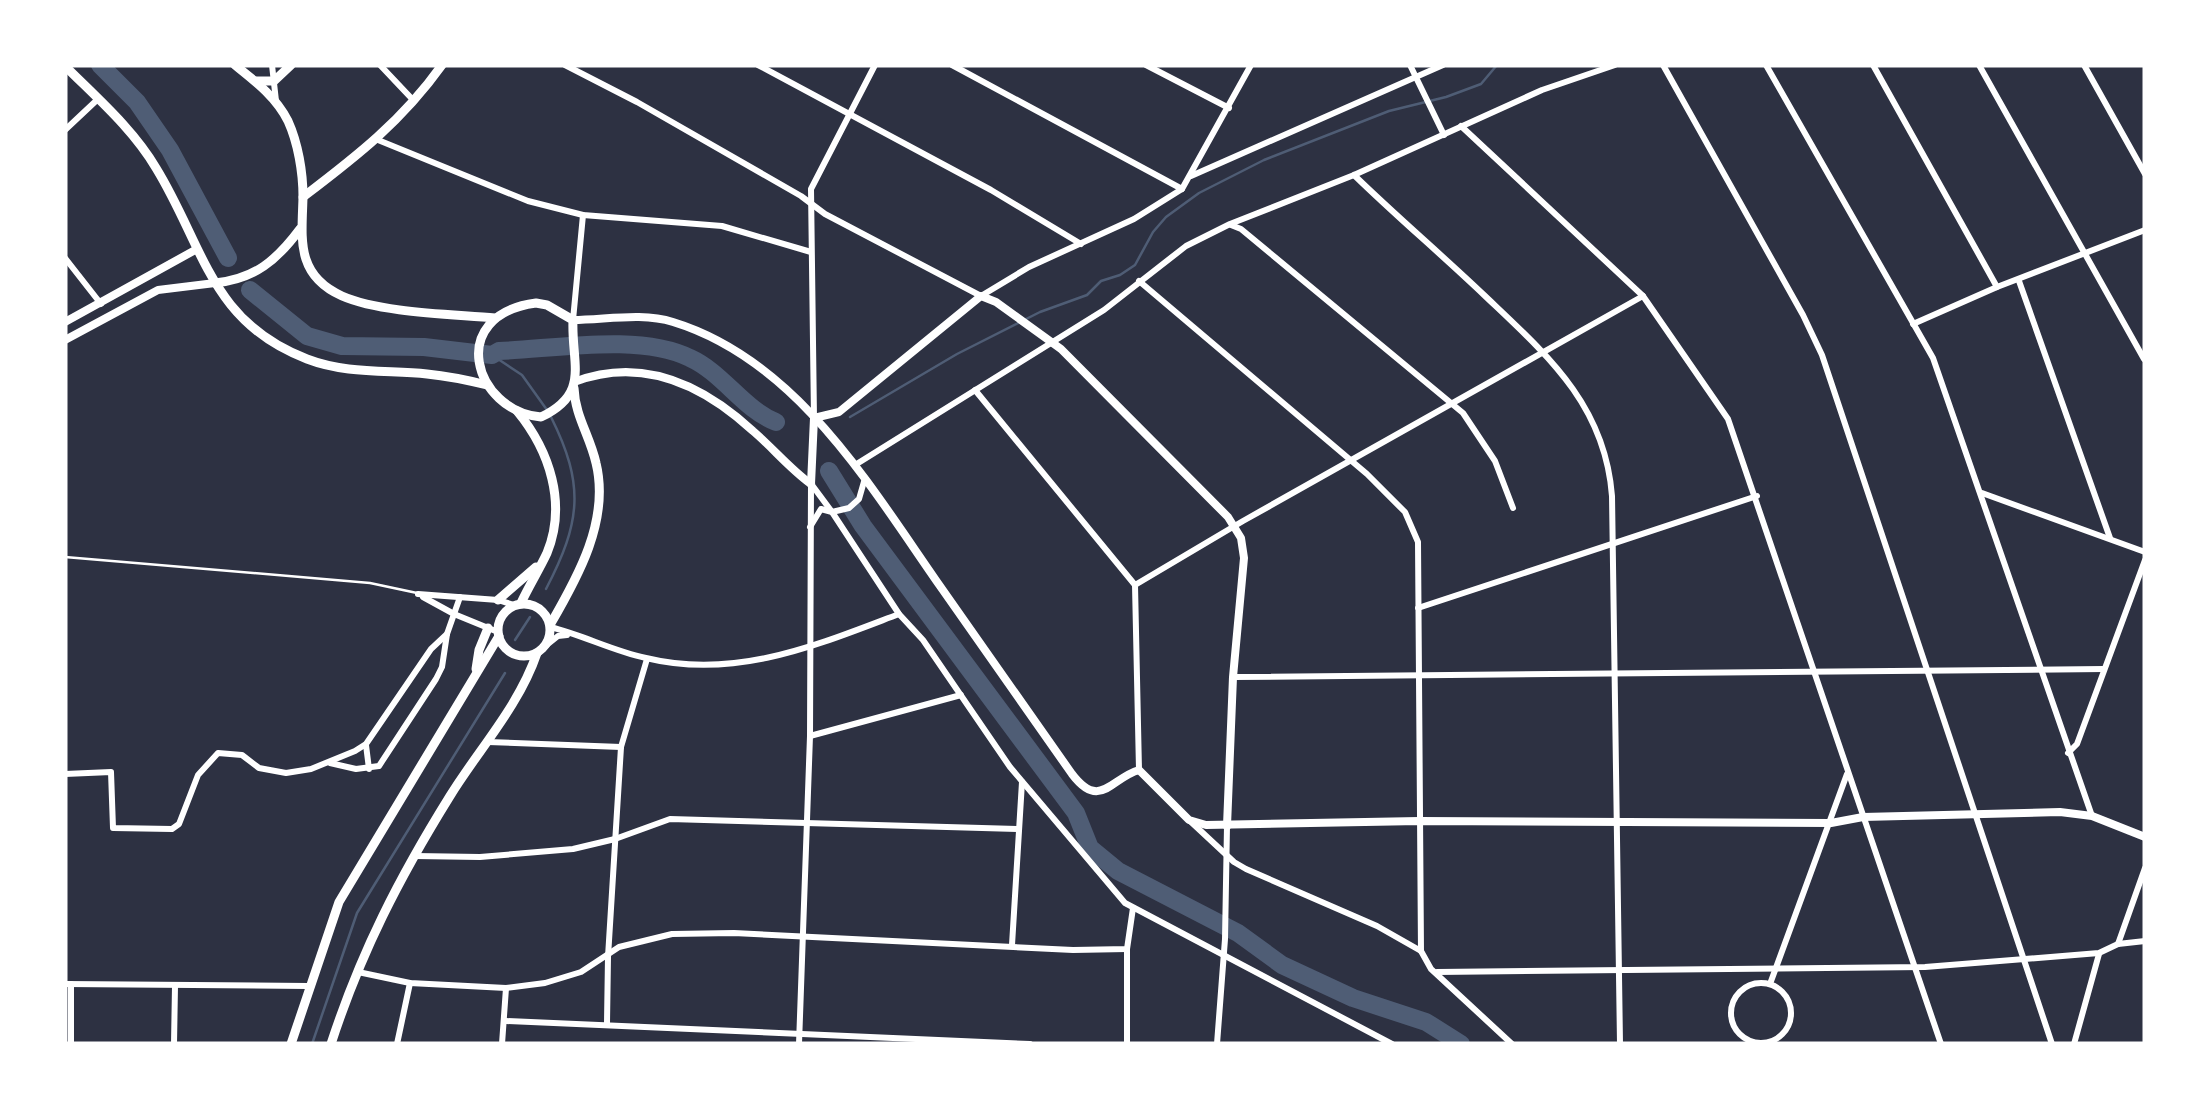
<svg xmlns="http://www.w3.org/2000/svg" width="2210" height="1109" viewBox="0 0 2210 1109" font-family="Figtree,sans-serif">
<rect width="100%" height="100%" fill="#2d3142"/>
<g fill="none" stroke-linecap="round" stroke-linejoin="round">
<g stroke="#4f5d75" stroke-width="2.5">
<path d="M 492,355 L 522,375 L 547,410"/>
<path d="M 850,417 L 957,354 L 1040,312 L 1087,295 L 1101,281 L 1120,275 L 1135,265 L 1153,232 L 1166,217 L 1199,193 L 1264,160 L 1389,111 L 1446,97 L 1481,84 L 1497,65"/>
<path d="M 546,589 C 581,522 585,485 551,417"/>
<path d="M 515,640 L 530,617"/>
<path d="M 312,1044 L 357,913 L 505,673"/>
</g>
<g stroke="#4f5d75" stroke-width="18">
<path d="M 100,65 L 137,102 L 170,150 L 228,258"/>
<path d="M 250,290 L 307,336 L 342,346 L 424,347 L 492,355 L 499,351 C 554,349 640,333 690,358 C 723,373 743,409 776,422"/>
<path d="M 829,471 L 863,526 L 1076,813 L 1090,848 L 1118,871 L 1238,933 L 1282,965 L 1353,998 L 1426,1022 L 1461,1044"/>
</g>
<path stroke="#fff" stroke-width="2.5" d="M 65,557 L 370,583 L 417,593"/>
<g stroke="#fff" stroke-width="6">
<path d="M 272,65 L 276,101"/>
<path d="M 380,65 L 414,101"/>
<path d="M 565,65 L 637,102 L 801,196 L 825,214 L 981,296 L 1029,267 L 1134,219 L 1182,189 L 1251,65"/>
<path d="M 758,65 L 991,190 L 1081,244"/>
<path d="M 952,65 L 1182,189"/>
<path d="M 1146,65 L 1229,108"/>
<path d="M 1410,65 L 1444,135"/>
<path d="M 1663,65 L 1803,315 L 1822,355 L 2052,1044"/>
<path d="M 1766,65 L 1933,358 L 2092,816"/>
<path d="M 1873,65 L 1997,287"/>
<path d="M 1979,65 L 2144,359"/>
<path d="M 2084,65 L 2145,174"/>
<path d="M 1461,126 L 1643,296 L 1728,419 L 1941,1044"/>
<path d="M 65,130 L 98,99"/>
<path d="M 378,140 L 528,201 L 583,215 L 722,226 L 811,252"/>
<path d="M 1354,175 C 1396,216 1441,254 1484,295 C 1546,354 1605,404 1612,496 L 1620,1044"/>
<path d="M 1191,176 L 1443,65"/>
<path d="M 1231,225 L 1241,229 L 1463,413 L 1495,461 L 1513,508"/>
<path d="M 65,258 L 101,304"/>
<path d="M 1139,281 L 1367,474 L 1405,512 L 1418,542 L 1421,951"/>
<path d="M 2019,281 L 2110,538"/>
<path d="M 573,320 L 583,215"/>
<path d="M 1913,324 L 1997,287 L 2145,230"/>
<path d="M 975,390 L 1135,585 L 1139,770"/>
<path d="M 814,418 L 811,189 L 875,65"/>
<path d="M 855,465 L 1104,310 L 1186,246 L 1230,224 L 1354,175 L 1542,90 L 1615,65"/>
<path d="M 812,485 L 832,512 L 849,508 L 859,499 L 865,478"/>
<path d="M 1982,493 L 2145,552"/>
<path d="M 810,527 L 821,509 L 832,512 L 899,614 L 923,640 L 1010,767 L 1125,903 L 1392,1044"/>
<path d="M 1135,585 L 1243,521 L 1643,296"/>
<path d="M 418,594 L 498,600 L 514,605"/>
<path d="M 423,597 L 454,614 L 498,632"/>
<path d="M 1418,608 L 1757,496"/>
<path d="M 550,627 C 583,635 613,651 646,658 C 736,680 817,645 899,614"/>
<path d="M 543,648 L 558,636 L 567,635"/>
<path d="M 1233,677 L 2104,669"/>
<path d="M 810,736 L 961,695"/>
<path d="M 488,742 L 621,747"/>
<path d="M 366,745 L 369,769"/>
<path d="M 2068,753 L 2077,744 L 2145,560"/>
<path d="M 330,763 L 356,769 L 379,766 L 436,679 L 442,667 L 447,634"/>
<path d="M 65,774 L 111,772 L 113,828 L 172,829 L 179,824 L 198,775 L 218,753 L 242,755 L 259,768 L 286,773 L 311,769 L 355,751 L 366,744 L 431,649 L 447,634 L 460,597"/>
<path d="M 1190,821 L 1234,862 L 1246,869 L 1377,926 L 1421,951 L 1431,969 L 1512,1044"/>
<path d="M 415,856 L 480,857 L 573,849 L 615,839 L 670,819 L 1017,829"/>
<path d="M 2118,944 L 2145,868"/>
<path d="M 1012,945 L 1022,782"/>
<path d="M 358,972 L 410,983 L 506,988 L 545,983 L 581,972 L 619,947 L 672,934 L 734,933 L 1073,950 L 1127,949 L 1133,908"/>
<path d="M 1437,972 L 1925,967 L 2099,953 L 2118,944 L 2145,941"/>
<circle cx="1761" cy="1013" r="30"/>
<path d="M 65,984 L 308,986"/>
<path d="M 1770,984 L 1847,774"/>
<path d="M 506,1021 L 1030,1044"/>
<path d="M 607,1023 L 608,957 L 621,747 L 647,659"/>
<path d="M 71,1044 L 71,984"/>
<path d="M 174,1044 L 175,986"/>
<path d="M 397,1044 L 410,983"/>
<path d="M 502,1044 L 506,988"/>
<path d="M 799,1044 L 810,736 L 811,484"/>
<path d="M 1127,1044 L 1127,949"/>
<path d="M 1217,1044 L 1225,939 L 1227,826"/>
<path d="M 2074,1044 L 2099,954"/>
</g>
<g stroke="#fff" stroke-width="8">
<path d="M 573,320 C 605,320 642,312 673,322 C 797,360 870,486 940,586 C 984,648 1028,711 1072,774 C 1100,811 1111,778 1139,770 L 1189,820 L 1206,825 L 1419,821 L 1831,823 L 1863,817 L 2060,812 L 2092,816 L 2145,837"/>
<path d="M 574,382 C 642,356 702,384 753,431 C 773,448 790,469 811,484"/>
<path d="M 814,418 L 839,412 L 981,296 L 996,302 L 1061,349 L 1228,517 L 1241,538 L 1244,558 L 1233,677 L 1227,826"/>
<path d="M 811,484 L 814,418"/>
</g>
<g stroke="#fff" stroke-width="8">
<path d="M 65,322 L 197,249"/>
<path d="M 65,340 L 158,290 L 215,283"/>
</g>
<g stroke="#fff" stroke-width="9">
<path d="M 235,65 C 255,81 276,97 288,121 C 298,143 303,172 303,197 C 302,238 295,275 342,296 C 381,313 451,314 495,318"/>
<path d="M 65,66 C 97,98 133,129 156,168 C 204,246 210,322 307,359 C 346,374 387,370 427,374 C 447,376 467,380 487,385"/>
<path d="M 256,81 L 274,81 L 291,65"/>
<path d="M 303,197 C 357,156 402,121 442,65"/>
<path d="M 215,283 C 255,279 277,260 300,229"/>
<path d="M 536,303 L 547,305 L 573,320 C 571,364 591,393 541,417 C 474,411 445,315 536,303 Z"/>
<path d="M 517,411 C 550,451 567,504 547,553 C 539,570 529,586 521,603"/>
<path d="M 498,600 L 536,567"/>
<circle cx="524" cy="630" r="26"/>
<path d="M 550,625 C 578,577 610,520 596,463 C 590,436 575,416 574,388"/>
<path d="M 476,669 L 479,650 L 488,628"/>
<path d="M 291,1044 L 339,902 L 499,636"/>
<path d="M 331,1044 C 361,952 399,878 450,796 C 479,749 519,706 537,653"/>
</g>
</g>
<rect width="2210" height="1109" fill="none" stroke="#ffffff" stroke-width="135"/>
</svg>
